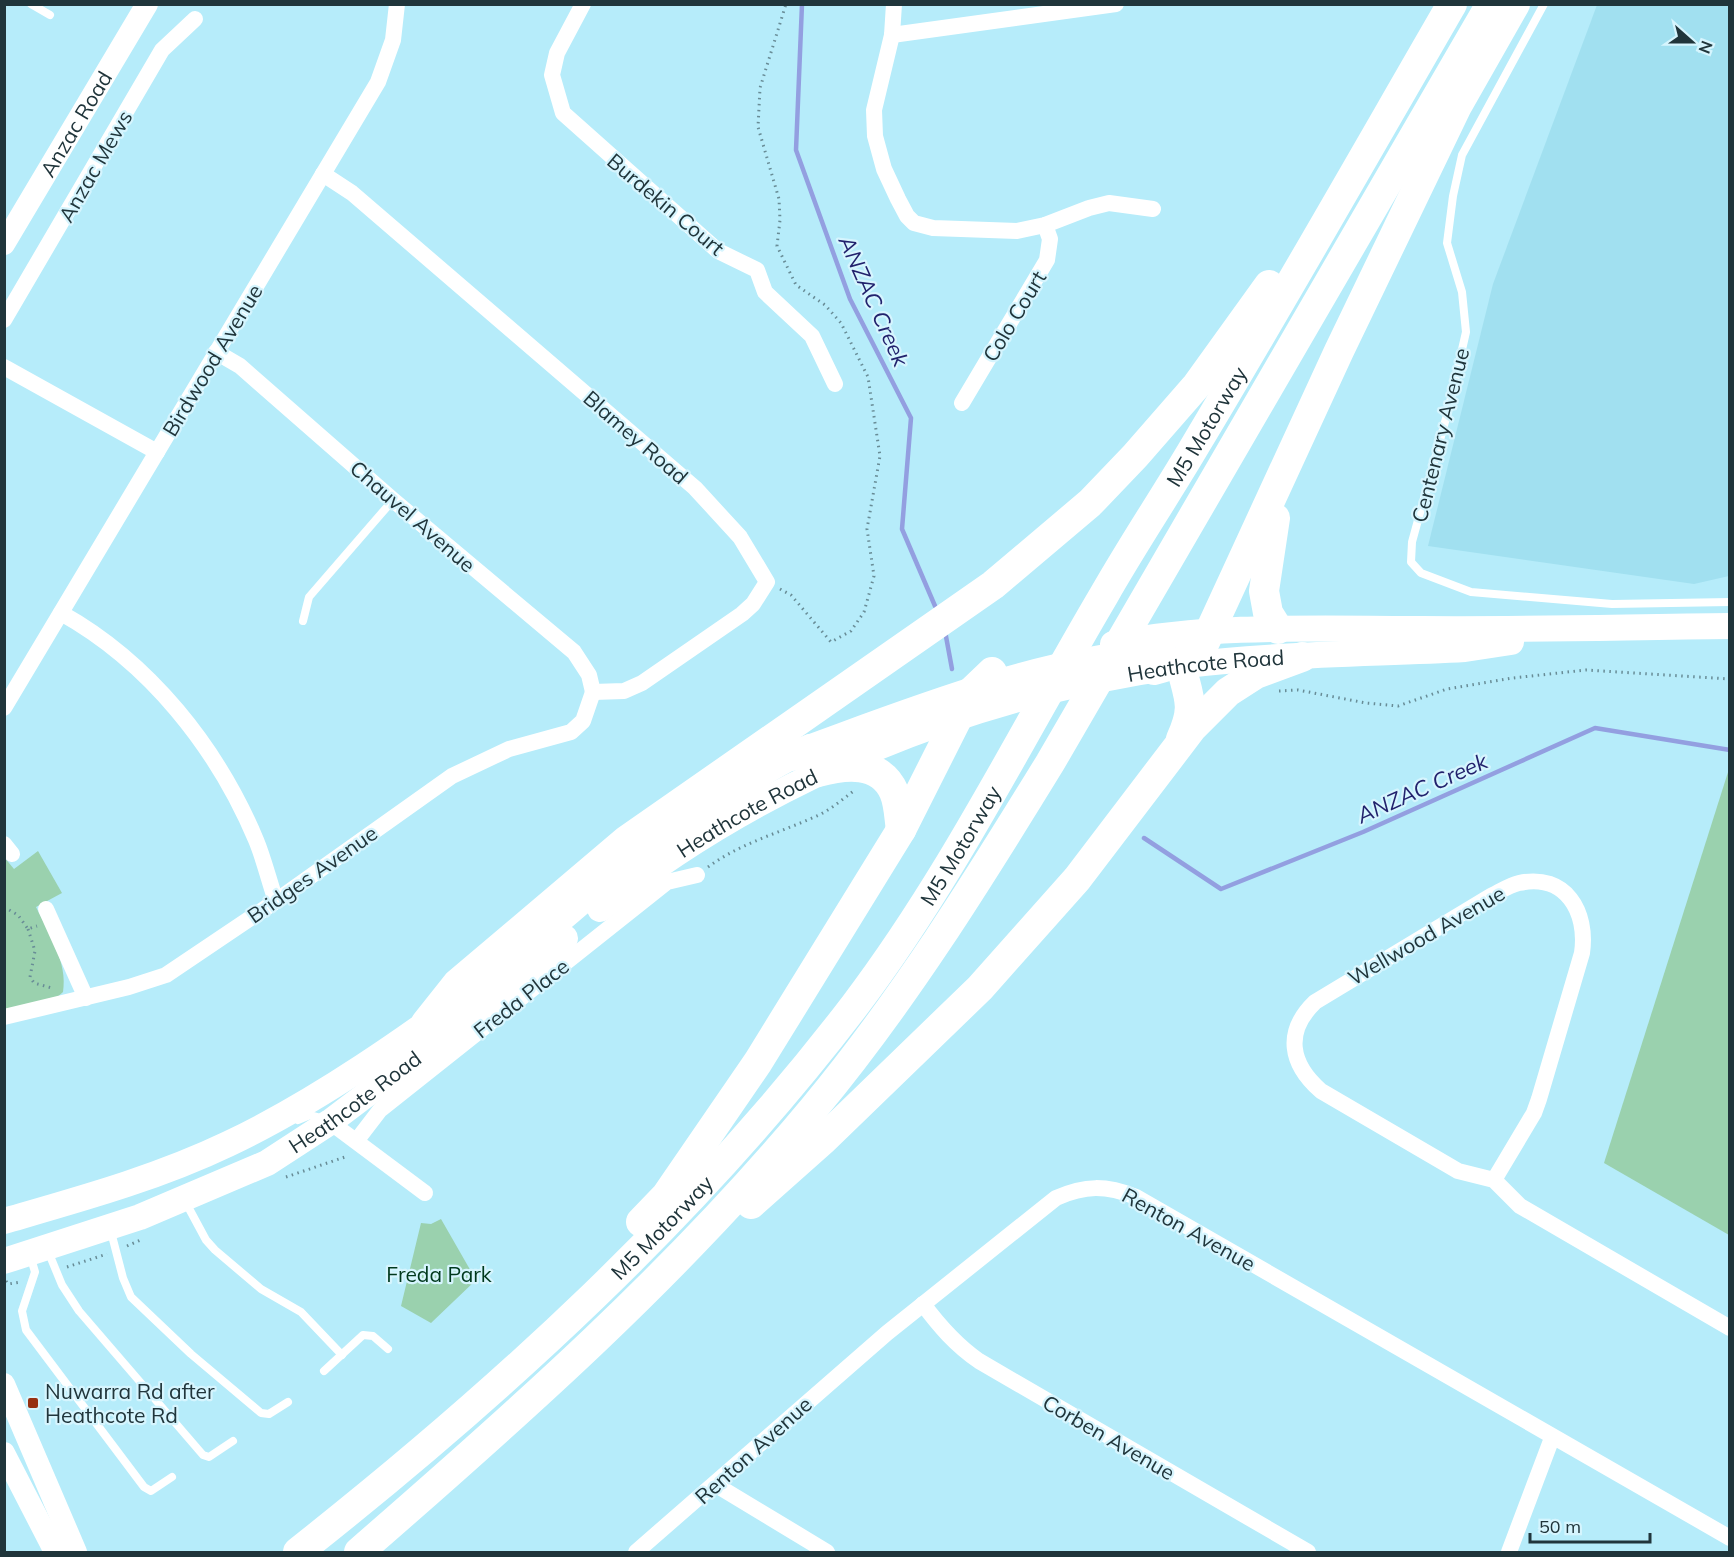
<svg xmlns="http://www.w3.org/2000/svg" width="1734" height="1557" viewBox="0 0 1734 1557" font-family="Mulish,sans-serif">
<rect width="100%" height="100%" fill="#b6ecfa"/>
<path fill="#a1e0f0" d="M 1597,5 L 1729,5 L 1729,576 L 1694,584 L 1428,546 L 1493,284 Z"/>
<g fill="#9ad1ae">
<path d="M 1729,769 L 1729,1235 L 1604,1163 Z"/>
<path d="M 38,851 L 62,893 L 36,907 C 49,933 68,963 63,992 L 54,1000 L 4,1012 L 4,857 L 14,869 Z"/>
<path d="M 441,1219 L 476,1280 L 431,1323 L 401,1306 L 421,1223 L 431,1224 Z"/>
</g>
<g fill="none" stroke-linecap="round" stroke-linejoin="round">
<g stroke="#939fe0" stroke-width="4.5">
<path d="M 802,4 L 796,150 L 850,299 L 911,418 L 902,529 L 935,606"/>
<path d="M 945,631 L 952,669"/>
<path d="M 1144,838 L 1221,889 L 1363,832 L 1595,728 L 1730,750"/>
</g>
<g stroke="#688c96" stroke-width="3" stroke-dasharray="1.5 4.5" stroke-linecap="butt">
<path d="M 780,589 L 791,595 L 831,642 L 851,631 L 864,612 L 874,576 L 867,529 L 880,456 L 868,377 L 841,323 L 825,305 L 796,285 L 777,246 L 780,220 L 779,199 L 758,127 L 760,88 L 786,4"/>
<path d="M 1279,691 L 1298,690 L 1366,703 L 1398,706 L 1447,689 L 1513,678 L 1586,670 L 1730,679"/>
<path d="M 708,867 C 742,842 783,832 821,814 C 834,807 844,798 855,790"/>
<path d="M 4,907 L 18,915 L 28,929 L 37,926"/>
<path d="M 28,929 L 35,951 L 30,977 L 34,983 L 52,988"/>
<path d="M 286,1177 L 348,1156"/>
<path d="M 127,1246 L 143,1239"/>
<path d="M 67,1267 L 107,1254"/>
<path d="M 6,1281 L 8,1284 L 21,1282"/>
</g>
<g stroke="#fff" stroke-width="8">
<path d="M 31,4 L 50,15"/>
<path d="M 1544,4 L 1462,155 L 1453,196 L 1447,243 L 1462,292 L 1466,332 L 1448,411 L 1412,542 L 1411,562 L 1421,573 L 1471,592 L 1612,604 L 1730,602"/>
<path d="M 303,621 L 309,597 L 393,500"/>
<path d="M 298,1120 L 310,1115 L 325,1119"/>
<path d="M 185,1201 L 206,1240 L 215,1250 L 261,1289 L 301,1312 L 342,1355"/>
<path d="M 110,1228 L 123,1278 L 131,1297 L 191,1354 L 261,1413 L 269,1414 L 288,1402"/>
<path d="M 48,1251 L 62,1285 L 79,1311 L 203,1455 L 209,1457 L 233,1441"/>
<path d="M 30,1255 L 35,1272 L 22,1311 L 26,1330 L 144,1487 L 151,1491 L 172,1477"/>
<path d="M 324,1371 L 363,1335 L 373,1336 L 388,1349"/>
</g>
<g stroke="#fff" stroke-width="16">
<path d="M 583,4 L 557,53 L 552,75 L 563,113 L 718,251 L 757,270 L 765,292 L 812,336 L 835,384"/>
<path d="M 894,4 L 892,35 L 874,110 L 875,136 L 884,169 L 898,199 L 907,216 L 914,223 L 933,228 L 1017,231 L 1045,225 L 1089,208 L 1109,203 L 1153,209"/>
<path d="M 892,35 L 1116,4"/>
<path d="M 323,174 L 352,193 L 695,488 L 740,537 L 767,582 L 753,604 L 742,614 L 642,683 L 624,691 L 593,692"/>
<path d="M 4,320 L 162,50 L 195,19"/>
<path d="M 216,352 L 240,366 L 393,500 L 574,652 L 589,675 L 593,692"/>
<path d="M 4,367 L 157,452"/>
<path d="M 962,403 L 1047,260 L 1050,239 L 1045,225"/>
<path d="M 61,613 C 149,662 217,747 256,840 C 264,859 269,881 276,901"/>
<path d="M 4,708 L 378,82 L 393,40 L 397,4"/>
<path d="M 4,844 L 12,854"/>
<path d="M 46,909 L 86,998"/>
<path d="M 4,1017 L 129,987 L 166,975 L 276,901 L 452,776 L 509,749 L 571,732 L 583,721 L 593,692"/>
<path d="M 330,1122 L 425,1193"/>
<path d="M 357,1140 L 380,1110 L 667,882 L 697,875"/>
<path d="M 1494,1180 L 1534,1113 L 1539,1099 L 1582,953 C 1588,912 1566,873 1519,883 C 1509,885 1498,893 1489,897 L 1315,1002 C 1284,1032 1290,1064 1321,1091 L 1458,1171 L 1494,1180 L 1520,1206 L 1730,1328"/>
<path d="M 923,1304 C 940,1327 956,1345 979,1361 L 1308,1552"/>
<path d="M 716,1485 L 827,1552"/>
<path d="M 636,1552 L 887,1333 L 1056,1198 C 1085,1185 1106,1185 1136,1197 L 1730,1538"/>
<path d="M 1509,1552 L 1552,1438"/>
</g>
<g stroke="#fff" stroke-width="22">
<path id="s1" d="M 4,244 L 147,4"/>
<path d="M 4,1384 L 76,1552"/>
<path d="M 4,1453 L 55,1552"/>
</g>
<g stroke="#fff" stroke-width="26">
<path d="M 1113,644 C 1214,624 1319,629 1421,629 C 1524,630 1626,627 1730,626"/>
<path id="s2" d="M 600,909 C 765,778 969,695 1178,666 C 1273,654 1370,654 1465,649 L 1511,642"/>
<path d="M 4,1221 C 80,1199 157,1178 228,1144 C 317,1102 412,1035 491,976 C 545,935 595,888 649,847 C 700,809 754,776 810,747"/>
<path id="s3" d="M 4,1261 L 140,1217 L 267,1163 L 330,1122 L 507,988 L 565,938"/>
</g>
<g stroke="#fff" stroke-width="30">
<path d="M 1275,518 L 1264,591 L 1268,613 L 1278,629"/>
<path d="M 1154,670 C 1173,665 1191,660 1204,644 L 1339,351 L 1457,106 L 1515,4"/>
<path d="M 792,756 C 906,715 1022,667 1144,654 L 1160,657 L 1181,666 C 1189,699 1196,706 1181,739"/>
<path d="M 818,772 C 844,765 880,760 894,792 C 899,803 899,817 901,830"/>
<path d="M 426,1023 L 457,984 L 627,840 L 993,585 L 1090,503 L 1135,456 L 1197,385 L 1269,285"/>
<path d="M 751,1204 L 824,1139 L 980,988 L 1077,879 L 1192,728 L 1228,692 L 1256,674 L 1302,657"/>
<path d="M 641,1222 L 666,1196 L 758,1062 L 901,830 L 970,693 L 992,672"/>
<path id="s4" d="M 298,1552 C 502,1391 697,1212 855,1005 C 952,877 1023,732 1104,595 C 1133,544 1166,495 1196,444 C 1283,299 1367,151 1452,4"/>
<path d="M 359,1552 C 519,1413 678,1272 814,1108 C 903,1001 977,882 1050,763 L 1491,4"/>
</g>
</g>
<rect fill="#973011" stroke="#d6f5fe" stroke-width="2" x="27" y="1397" width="12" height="12" rx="3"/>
<g text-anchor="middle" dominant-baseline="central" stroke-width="4.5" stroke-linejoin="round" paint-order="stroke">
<g font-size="21" fill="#20353b" stroke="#d6f5fe">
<text stroke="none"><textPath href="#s1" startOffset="140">Anzac Road</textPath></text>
<text transform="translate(95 166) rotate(-60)">Anzac Mews</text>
<text transform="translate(666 204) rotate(40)">Burdekin Court</text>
<text transform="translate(1014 316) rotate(-59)">Colo Court</text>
<text transform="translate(212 360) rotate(-59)">Birdwood Avenue</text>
<text stroke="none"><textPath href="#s4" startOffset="1460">M5 Motorway</textPath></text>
<text transform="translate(1440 435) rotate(-76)">Centenary Avenue</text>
<text transform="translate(636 437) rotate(41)">Blamey Road</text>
<text transform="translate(413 516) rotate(41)">Chauvel Avenue</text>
<text stroke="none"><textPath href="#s2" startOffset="662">Heathcote Road</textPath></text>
<text stroke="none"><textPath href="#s2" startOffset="176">Heathcote Road</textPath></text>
<text stroke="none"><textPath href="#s4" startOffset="974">M5 Motorway</textPath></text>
<text transform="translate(312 874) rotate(-35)">Bridges Avenue</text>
<text transform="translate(1426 935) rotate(-30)">Wellwood Avenue</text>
<text transform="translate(521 998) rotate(-38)">Freda Place</text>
<text stroke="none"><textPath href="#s3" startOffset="388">Heathcote Road</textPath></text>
<text stroke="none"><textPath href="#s4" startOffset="488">M5 Motorway</textPath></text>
<text transform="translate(1189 1229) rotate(29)">Renton Avenue</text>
<text transform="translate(1109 1437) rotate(30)">Corben Avenue</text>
<text transform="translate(753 1450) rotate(-42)">Renton Avenue</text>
</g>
<g font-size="21" fill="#00391d" stroke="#d6f5fe">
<text x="439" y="1274">Freda Park</text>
</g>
<g font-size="21" fill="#20353b" stroke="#d6f5fe" text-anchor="start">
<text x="45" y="1391">Nuwarra Rd after<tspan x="45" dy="24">Heathcote Rd</tspan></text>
</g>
<g font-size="22" font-style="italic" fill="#22226d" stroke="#d6f5fe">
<text transform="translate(874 301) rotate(66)">ANZAC Creek</text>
<text transform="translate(1422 788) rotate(-24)">ANZAC Creek</text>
</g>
</g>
<rect width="1734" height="1557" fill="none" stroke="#20353b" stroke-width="12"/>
<g transform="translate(1692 42) rotate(111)" stroke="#d6f5fe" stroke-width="4.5" paint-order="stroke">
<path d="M0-4.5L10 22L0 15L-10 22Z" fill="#20353b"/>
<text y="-9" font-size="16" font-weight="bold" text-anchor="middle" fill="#20353b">N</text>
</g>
<path d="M1530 1533v9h120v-9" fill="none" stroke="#20353b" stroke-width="3"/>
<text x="1539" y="1533" font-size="18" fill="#20353b" stroke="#d6f5fe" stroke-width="4.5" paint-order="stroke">50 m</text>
</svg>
